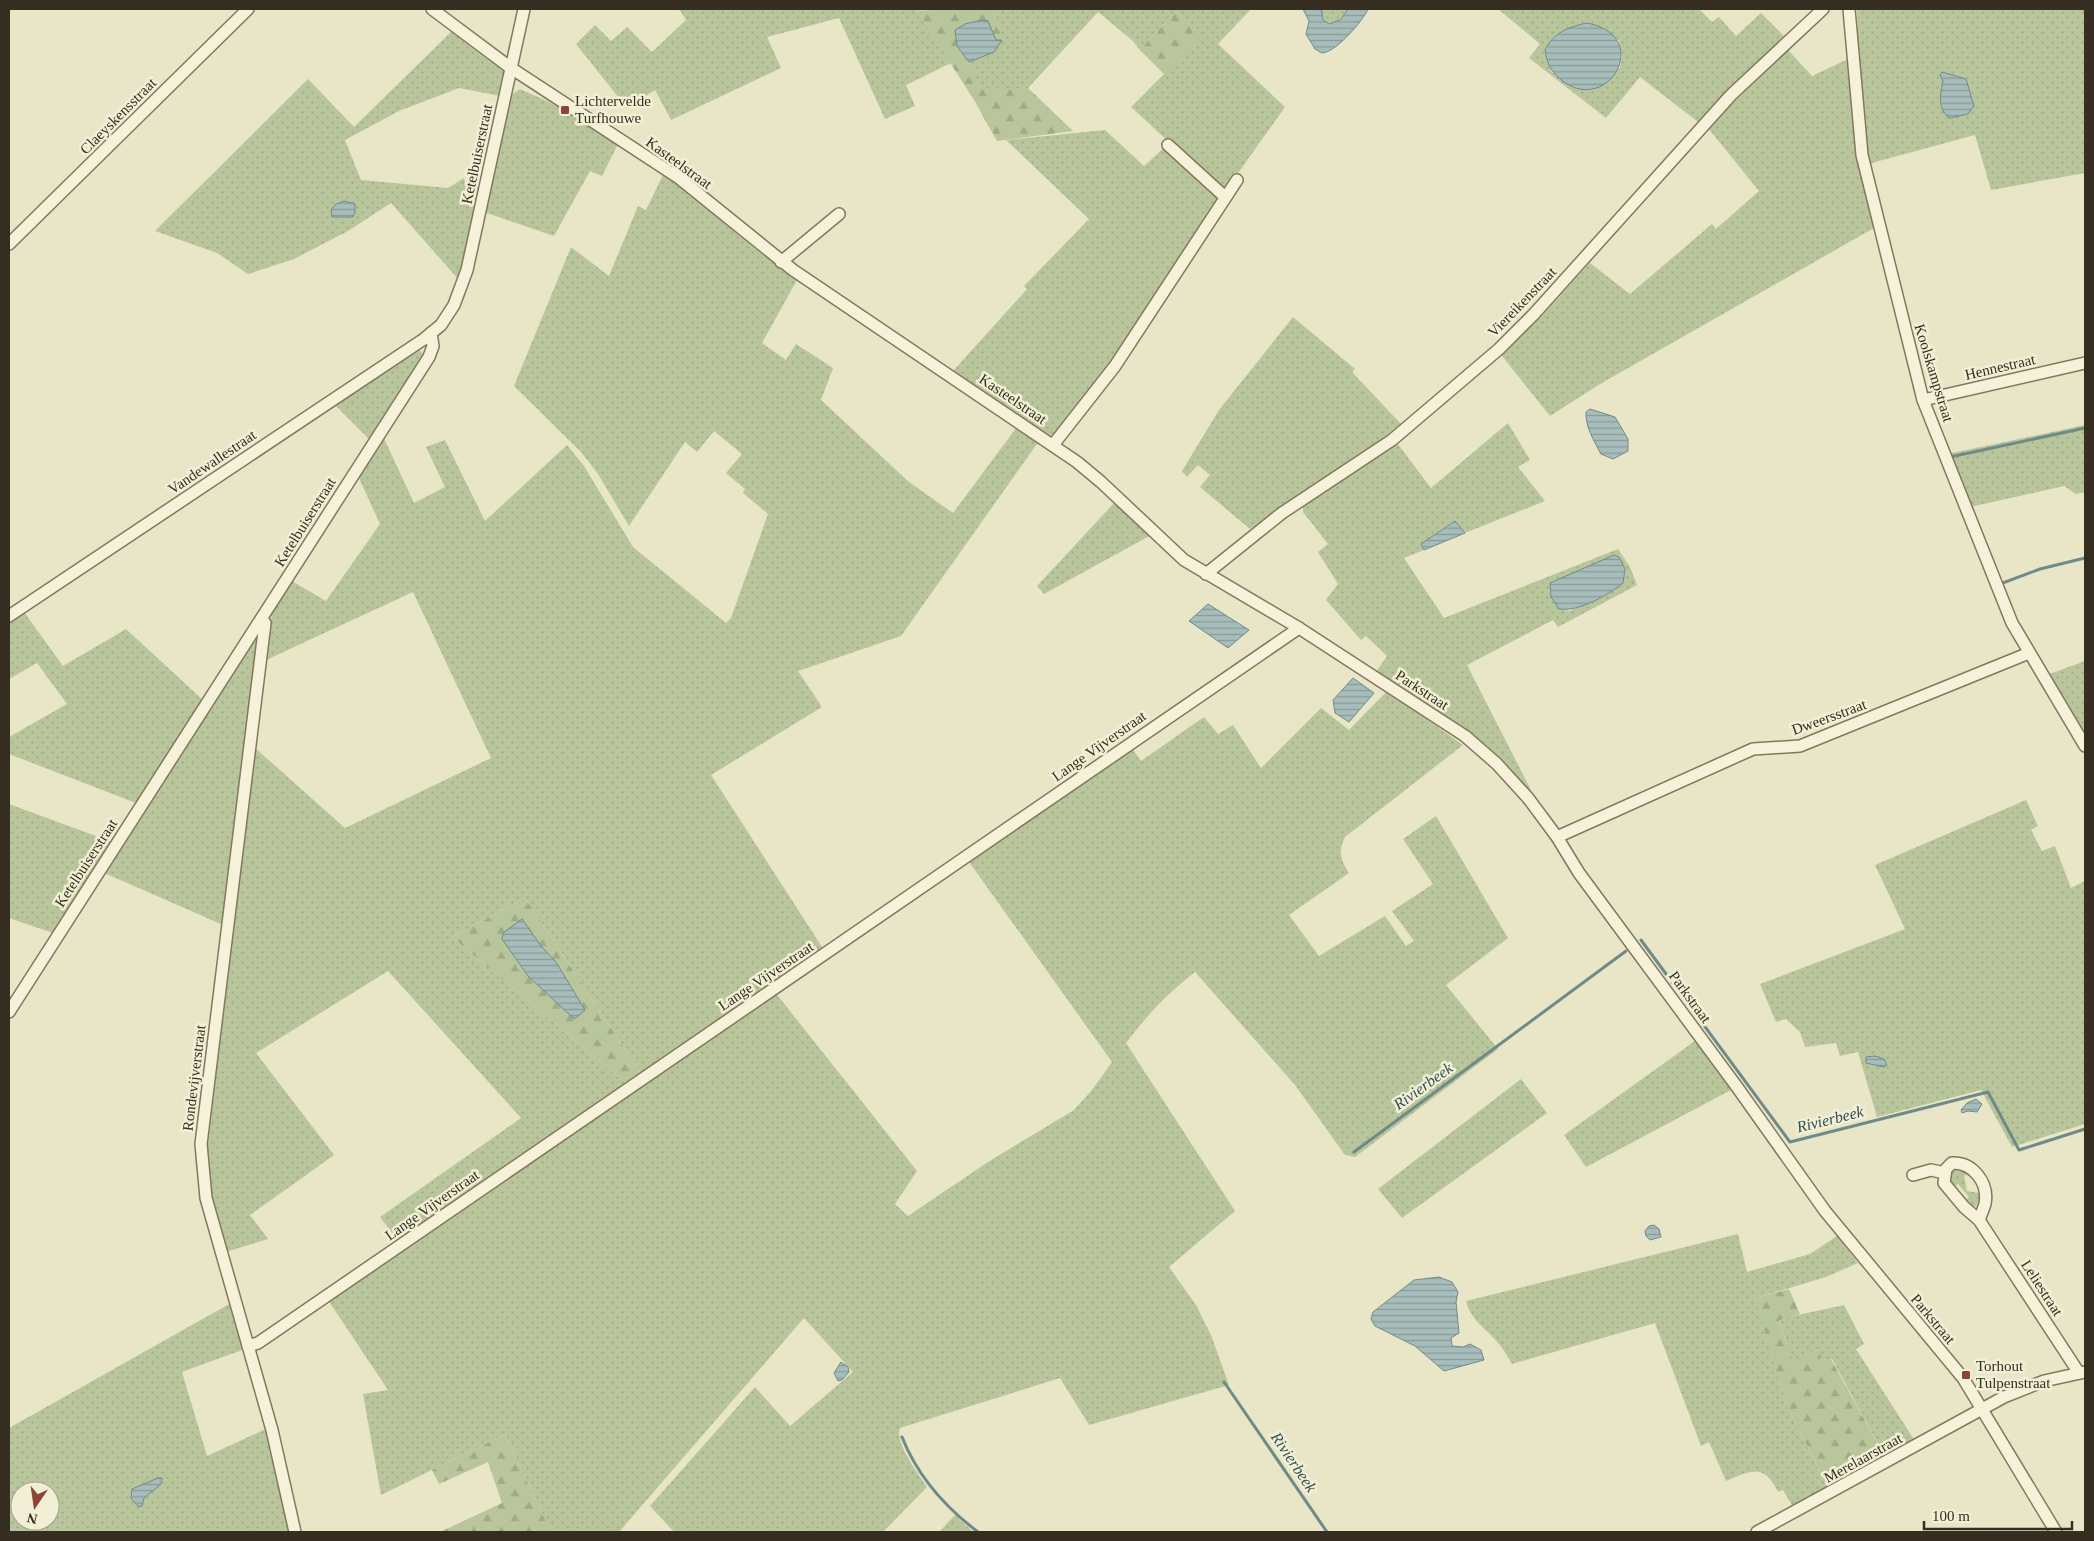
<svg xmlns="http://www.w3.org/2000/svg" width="2094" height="1541" viewBox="0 0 2094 1541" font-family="Georgia,serif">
<defs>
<pattern id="grass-dots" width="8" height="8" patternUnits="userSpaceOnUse" patternTransform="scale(1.25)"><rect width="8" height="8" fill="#b9c69c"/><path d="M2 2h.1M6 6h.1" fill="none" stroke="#a0aa86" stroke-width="1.8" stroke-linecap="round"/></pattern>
<pattern id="forest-firs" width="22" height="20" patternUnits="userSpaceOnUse" patternTransform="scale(1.25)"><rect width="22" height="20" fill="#b9c69c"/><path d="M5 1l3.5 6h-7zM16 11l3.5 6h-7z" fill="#a0aa86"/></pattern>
<pattern id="water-rules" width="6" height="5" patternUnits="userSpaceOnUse" patternTransform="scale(1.25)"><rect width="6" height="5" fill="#a7bdbb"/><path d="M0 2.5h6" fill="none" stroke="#899a98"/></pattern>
</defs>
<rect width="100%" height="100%" fill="#e9e5c7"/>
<g fill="url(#grass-dots)" fill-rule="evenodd">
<path d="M 679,9 L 929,9 L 917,11 L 951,63 L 906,85 L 915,106 L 885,119 L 839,18 L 767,37 L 781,68 L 671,120 L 655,90 L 627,108 L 576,44 L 595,25 L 611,41 L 627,27 L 652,52 L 686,20 Z"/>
<path d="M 992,9 L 1251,9 L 1218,44 L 1285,107 L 1224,193 L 1131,107 L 1201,37 L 1176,11 L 1140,50 L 1133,41 L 1098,12 L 1028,88 L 980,88 L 969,62 C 1005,47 1007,45 992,9 Z"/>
<path d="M 1321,9 L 1348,9 L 1341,18 L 1330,24 L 1323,20 Z"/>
<path d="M 1498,9 L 1699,9 L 1712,22 L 1719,17 L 1736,36 L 1761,13 L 1784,36 L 1698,122 L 1640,77 L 1606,118 L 1529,58 L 1540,44 ZM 1552,39 L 1619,40 L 1622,57 L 1620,68 L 1552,73 L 1545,51 Z"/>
<path d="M 1857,9 L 2085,9 L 2085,173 L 1991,190 L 1975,135 L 1868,164 L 1860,88 Z"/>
<path d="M 453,30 L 506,70 L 500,96 L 459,88 L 399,111 L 345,140 L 361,180 L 448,188 L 464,178 L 465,184 L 481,186 L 459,280 L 391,203 L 348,231 L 294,259 L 248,274 L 217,253 L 155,231 L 308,79 L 354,127 Z"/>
<path d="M 1787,49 L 1812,76 L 1848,59 L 1854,133 L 1874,228 L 1600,384 L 1550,416 L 1502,356 L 1502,351 L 1542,316 L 1590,263 L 1630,294 L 1712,224 L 1716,229 L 1759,191 L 1708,128 Z"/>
<path d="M 520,89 L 549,102 L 618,144 L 602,176 L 590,171 L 554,236 L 484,212 L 511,95 Z"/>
<path d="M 1105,130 L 1144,166 L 1166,146 L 1219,195 L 1218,201 L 1117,359 L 1056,435 L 1050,436 L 953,371 L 1027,289 L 1024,286 L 1089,219 L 1006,140 Z"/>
<path d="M 664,173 L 797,280 L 762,343 L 786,360 L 796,344 L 833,368 L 821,400 L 909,482 L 953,513 L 1017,427 L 1039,441 L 901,636 L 798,671 L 822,707 L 711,775 L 824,950 L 642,1075 L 525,898 L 452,937 L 627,1084 L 399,1242 L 380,1217 L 521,1118 L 388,971 L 256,1053 L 334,1155 L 250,1215 L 268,1239 L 226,1252 L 209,1197 L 205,1161 L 254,747 L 345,828 L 491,758 L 413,592 L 264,661 L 272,612 L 290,580 L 326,601 L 380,524 L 358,476 L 382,434 L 414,503 L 445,487 L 426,447 L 445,440 L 485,521 L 567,445 L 584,466 L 633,547 L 726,623 L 731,618 L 768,514 L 743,493 L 745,489 L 726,473 L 742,454 L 714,431 L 697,452 L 685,442 L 629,526 L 598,474 L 581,452 L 514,386 L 571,247 L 609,276 L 638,206 L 646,210 Z"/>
<path d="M 1293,317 L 1355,369 L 1352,372 L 1401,424 C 1374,445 1347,467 1317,485 C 1294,499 1272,512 1250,529 L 1200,487 L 1210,475 L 1198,465 L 1187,477 L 1182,471 L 1219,410 Z"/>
<path d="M 420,350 L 423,355 L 420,362 L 369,439 L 335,405 Z"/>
<path d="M 1508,423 L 1530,460 L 1518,467 L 1545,501 L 1465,533 L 1455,521 L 1421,545 L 1424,550 L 1404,558 L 1444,618 L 1618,549 L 1630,567 L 1637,585 L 1558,627 L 1553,620 L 1467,665 L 1532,792 L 1495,756 L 1376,672 L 1387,656 L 1366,636 L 1361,640 L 1326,600 L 1338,584 L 1318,552 L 1328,544 L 1303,512 L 1303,506 L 1397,443 L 1431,488 ZM 1619,557 L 1625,569 L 1606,594 L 1569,611 L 1559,609 L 1549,590 Z"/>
<path d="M 2085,425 L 2085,492 L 2076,494 L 2064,486 L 1970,507 L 1947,454 Z"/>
<path d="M 1115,502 L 1151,535 L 1044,594 L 1037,586 Z"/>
<path d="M 24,612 L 63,666 L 126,629 L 204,701 L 136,803 L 9,754 L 9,737 L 67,704 L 37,663 L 9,679 L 9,623 Z"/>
<path d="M 253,639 L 257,642 L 223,925 L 102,872 Z"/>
<path d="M 2085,661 L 2085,735 L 2047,675 Z"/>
<path d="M 1387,691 L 1463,745 L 1345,837 C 1338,852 1340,859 1349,873 L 1289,915 L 1319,956 L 1385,916 L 1406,946 L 1414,941 L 1392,911 L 1433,884 L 1403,839 L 1436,816 L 1508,938 L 1446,985 L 1498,1049 L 1355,1157 L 1345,1155 L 1295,1085 L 1195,972 C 1168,993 1147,1015 1126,1043 L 1235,1211 L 1169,1267 L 1196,1305 L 1211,1335 L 1229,1385 L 1089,1425 L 1060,1378 L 900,1428 C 894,1442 919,1475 927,1487 L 883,1532 L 674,1532 L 650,1506 L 755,1387 L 790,1426 L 853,1372 L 804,1318 L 619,1532 L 551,1532 L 505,1434 L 381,1495 L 363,1394 L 388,1390 L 328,1300 L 774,991 L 917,1171 L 895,1204 L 908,1216 L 988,1162 L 1074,1110 L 1092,1090 L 1112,1062 L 967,859 L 1132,748 L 1141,761 L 1204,717 L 1218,734 L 1233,725 L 1261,768 L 1321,708 L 1349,730 Z"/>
<path d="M 2026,800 L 2038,826 L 2031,830 L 2042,851 L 2055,846 L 2071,888 L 2085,881 L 2085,1124 L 2012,1147 L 1981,1090 L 1877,1117 L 1858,1052 L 1840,1056 L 1836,1043 L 1805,1047 L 1800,1032 L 1786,1019 L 1776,1022 L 1760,984 L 1905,929 L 1875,865 Z"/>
<path d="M 9,804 L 112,842 L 53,933 L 9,918 Z"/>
<path d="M 1695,1041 L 1731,1090 L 1586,1167 L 1564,1135 Z"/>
<path d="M 1521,1079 L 1547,1113 L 1402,1218 L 1378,1189 Z"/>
<path d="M 1957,1167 L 1974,1176 L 1964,1175 L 1967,1191 L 1979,1193 L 1979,1201 L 1976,1206 L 1973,1207 L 1964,1202 L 1969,1197 L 1958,1184 L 1953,1188 L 1947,1176 L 1948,1172 Z"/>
<path d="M 1738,1234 L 1747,1272 L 1810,1254 L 1837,1236 L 1858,1263 L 1826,1277 L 1756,1298 L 1786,1404 L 1828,1488 L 1793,1507 L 1783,1490 L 1778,1492 C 1764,1462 1750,1471 1726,1481 L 1709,1442 L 1701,1446 L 1655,1323 L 1512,1364 C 1508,1357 1504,1350 1499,1344 C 1487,1329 1471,1321 1466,1301 Z"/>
<path d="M 231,1303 L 245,1349 L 182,1372 L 207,1456 L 268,1428 L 290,1532 L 9,1532 L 9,1428 ZM 20,1491 L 50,1491 L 50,1521 L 20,1521 Z"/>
<path d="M 1844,1305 L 1864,1344 L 1856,1349 L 1915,1441 L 1885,1457 L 1832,1359 L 1822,1362 L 1818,1350 L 1792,1361 L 1779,1319 Z"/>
<path d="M 955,1515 L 973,1532 L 939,1532 Z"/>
</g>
<g fill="url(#forest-firs)">
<path d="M 937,9 L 992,9 L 1002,33 L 1002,40 L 996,41 L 988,21 L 957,46 L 971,64 L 980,88 L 1028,88 L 1073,131 L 997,141 L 974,100 L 917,11 Z"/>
<path d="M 1176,11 L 1202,37 L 1165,75 L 1140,50 Z"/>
<path d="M 525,898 L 642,1075 L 627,1084 L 452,937 Z"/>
<path d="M 1789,1289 L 1800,1314 L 1779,1320 L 1792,1360 L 1819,1350 L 1822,1362 L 1831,1359 L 1885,1457 L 1828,1488 L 1786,1404 L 1755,1298 Z"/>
<path d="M 505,1434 L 551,1532 L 440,1532 L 502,1503 L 488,1462 L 439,1484 L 432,1470 Z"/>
</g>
<g fill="url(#water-rules)" stroke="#6f8b89">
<path d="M 1303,9 L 1321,9 L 1323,20 L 1330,24 L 1341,19 L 1348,9 L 1368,9 C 1363,21 1335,53 1322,53 L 1315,49 L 1306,34 L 1309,21 Z"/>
<path d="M 982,20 L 988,21 L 996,40 L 1002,40 L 994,52 L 969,62 L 957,46 L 955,30 L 965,24 Z"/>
<path d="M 1587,23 C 1654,36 1609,114 1564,82 C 1552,73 1547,65 1545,50 C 1554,32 1569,27 1587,23 Z"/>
<path d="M 1942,72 L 1966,79 L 1974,106 L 1968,114 L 1950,118 C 1937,110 1940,94 1943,81 L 1940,75 Z"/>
<path d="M 344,201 L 355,204 L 355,212 L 353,217 L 332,217 L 331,210 L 336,204 Z"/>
<path d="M 1590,409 L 1615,417 L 1628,439 L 1628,451 L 1613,459 L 1601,454 C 1594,441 1585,426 1586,412 Z"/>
<path d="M 1455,521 L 1465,533 L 1424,550 L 1421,544 Z"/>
<path d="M 1614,555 L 1619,557 L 1625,569 L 1623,583 C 1608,595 1579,612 1559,609 L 1551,597 L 1550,583 Z"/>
<path d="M 1208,604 L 1249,630 L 1228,648 L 1189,621 Z"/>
<path d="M 1353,678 L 1374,693 L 1349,722 L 1335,713 L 1333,700 Z"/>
<path d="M 522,919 L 541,946 L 556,962 L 585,1010 L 576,1018 L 573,1018 L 528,976 L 502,939 L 503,933 Z"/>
<path d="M 1875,1056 L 1884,1059 L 1887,1065 L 1884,1067 L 1866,1063 L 1866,1057 Z"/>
<path d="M 1976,1099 L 1982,1104 L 1977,1112 L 1968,1111 L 1962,1113 L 1961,1110 L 1967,1103 Z"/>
<path d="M 1654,1225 L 1659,1229 L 1661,1237 L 1650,1240 L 1646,1236 L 1645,1231 L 1649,1226 Z"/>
<path d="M 1439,1277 L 1452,1282 L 1458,1292 L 1456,1302 L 1459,1333 L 1451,1338 L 1452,1346 L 1463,1347 L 1470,1344 L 1481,1350 L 1484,1360 L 1444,1371 L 1415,1346 L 1375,1326 L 1371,1319 L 1373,1312 L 1414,1280 Z"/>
<path d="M 841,1362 L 848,1367 L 849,1372 L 842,1380 L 838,1381 L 834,1373 Z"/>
<path d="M 158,1478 L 162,1478 L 161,1484 L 144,1498 L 142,1506 L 139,1507 L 131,1498 L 132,1489 Z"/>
</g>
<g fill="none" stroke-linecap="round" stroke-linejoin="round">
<g stroke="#6f8b89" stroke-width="3">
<path d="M 1950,457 L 2085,428"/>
<path d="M 2000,584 L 2040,569 L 2085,558"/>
<path d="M 1641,940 L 1790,1142 L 1988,1092 L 2019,1150 L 2085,1129"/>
<path d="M 1354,1152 L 1626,951"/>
<path d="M 1224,1382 L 1327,1532"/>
<path d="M 902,1437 C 917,1475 945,1507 978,1532"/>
</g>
<defs>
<g id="minor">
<path d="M 432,9 L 511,68 L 679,178 L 793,270 L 1077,462 L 1101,482 L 1184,560 L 1299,628 L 1465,736 L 1497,764 L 1528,798 L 1557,837 L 1579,873 L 1737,1087 L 1825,1211 L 1963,1378 L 2056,1532"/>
<path d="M 1849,9 L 1862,155 L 1923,400 L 2012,623 L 2085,746"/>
<path d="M 1168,145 L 1224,196"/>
<path d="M 9,244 L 248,9"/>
<path d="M 781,262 L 839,214"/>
<path d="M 1923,400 L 2085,363"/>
<path d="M 1053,445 L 1115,366 L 1237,180"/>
<path d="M 1206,574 L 1282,513 L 1392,440 L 1499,349 L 1534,314 L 1731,95 L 1823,9"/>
<path d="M 9,616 L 424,339 L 441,325 L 454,305 L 467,270 L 524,9"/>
<path d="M 262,619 L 265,623 L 208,1087 L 201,1144 L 206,1198 L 272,1430 L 295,1532"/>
<path d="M 1557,837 L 1753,749 L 1800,746 L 2029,653"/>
<path d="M 9,1012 L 429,357 L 433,346 L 431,333"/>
<path d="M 1913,1175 L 1931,1170 L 1945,1173"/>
<path d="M 1979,1220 C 1981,1215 1983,1210 1985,1204 C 1989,1183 1973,1162 1952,1163 L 1946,1169 L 1944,1183 L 1964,1207 L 1979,1220 L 2079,1373"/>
<path d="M 248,1346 L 258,1343 L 379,1260 L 1299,628"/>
<path d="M 1757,1532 L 2004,1397 L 2044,1381 L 2085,1372"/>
</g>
</defs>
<use href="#minor" stroke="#83785e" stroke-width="14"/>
<use href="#minor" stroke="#f5f2d9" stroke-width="11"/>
</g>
<g fill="#8b4435" stroke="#f1efd5" stroke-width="2">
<rect x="560" y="105" width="10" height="10" rx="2.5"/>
<rect x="1961" y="1370" width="10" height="10" rx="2.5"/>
</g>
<g text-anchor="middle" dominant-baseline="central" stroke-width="5" stroke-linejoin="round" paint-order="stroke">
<g font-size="15" fill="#352e20" stroke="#f1efd5" text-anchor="start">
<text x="575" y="101">Lichtervelde<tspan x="575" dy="17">Turfhouwe</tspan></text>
<text x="1976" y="1366">Torhout<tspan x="1976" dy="17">Tulpenstraat</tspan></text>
</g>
<g font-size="15" fill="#352e20" stroke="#f1efd5">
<text transform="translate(118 116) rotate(-45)">Claeyskensstraat</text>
<text transform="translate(477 154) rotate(-78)">Ketelbuiserstraat</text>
<text transform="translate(679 163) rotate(36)">Kasteelstraat</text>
<text transform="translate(1522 302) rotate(-46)">Viereikenstraat</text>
<text transform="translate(2000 367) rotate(-13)">Hennestraat</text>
<text transform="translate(1934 373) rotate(73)">Koolskampstraat</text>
<text transform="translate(1013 399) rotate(34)">Kasteelstraat</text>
<text transform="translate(212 462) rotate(-34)">Vandewallestraat</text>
<text transform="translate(305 522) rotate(-58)">Ketelbuiserstraat</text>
<text transform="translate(1422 690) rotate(33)">Parkstraat</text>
<text transform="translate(1829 717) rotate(-20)">Dweersstraat</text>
<text transform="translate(1099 746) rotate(-35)">Lange Vijverstraat</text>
<text transform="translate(86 863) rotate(-57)">Ketelbuiserstraat</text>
<text transform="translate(766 976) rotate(-34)">Lange Vijverstraat</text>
<text transform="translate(1690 997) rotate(54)">Parkstraat</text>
<text transform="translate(194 1078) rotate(-83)">Rondevijverstraat</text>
<text transform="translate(432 1205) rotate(-35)">Lange Vijverstraat</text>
<text transform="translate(2042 1288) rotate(57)">Leliestraat</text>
<text transform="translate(1933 1319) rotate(50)">Parkstraat</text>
<text transform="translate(1863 1458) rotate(-29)">Merelaarstraat</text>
</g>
<g font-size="16" font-style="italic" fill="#314f53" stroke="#f1efd5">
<text transform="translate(1423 1086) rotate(-36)">Rivierbeek</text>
<text transform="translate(1830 1119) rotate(-14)">Rivierbeek</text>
<text transform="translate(1294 1462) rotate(56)">Rivierbeek</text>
</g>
</g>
<rect width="2094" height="1541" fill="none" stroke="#352e20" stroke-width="20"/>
<g transform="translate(35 1506) rotate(193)"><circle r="24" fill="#f1efd5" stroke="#a6a28d"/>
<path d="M0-4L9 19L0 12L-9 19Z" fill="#8b4435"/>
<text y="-8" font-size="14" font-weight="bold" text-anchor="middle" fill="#352e20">N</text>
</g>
<path d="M1924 1521v8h148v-8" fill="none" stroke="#352e20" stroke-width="2.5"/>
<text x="1932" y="1521" font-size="15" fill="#352e20" stroke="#f1efd5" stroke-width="4" paint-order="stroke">100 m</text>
</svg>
